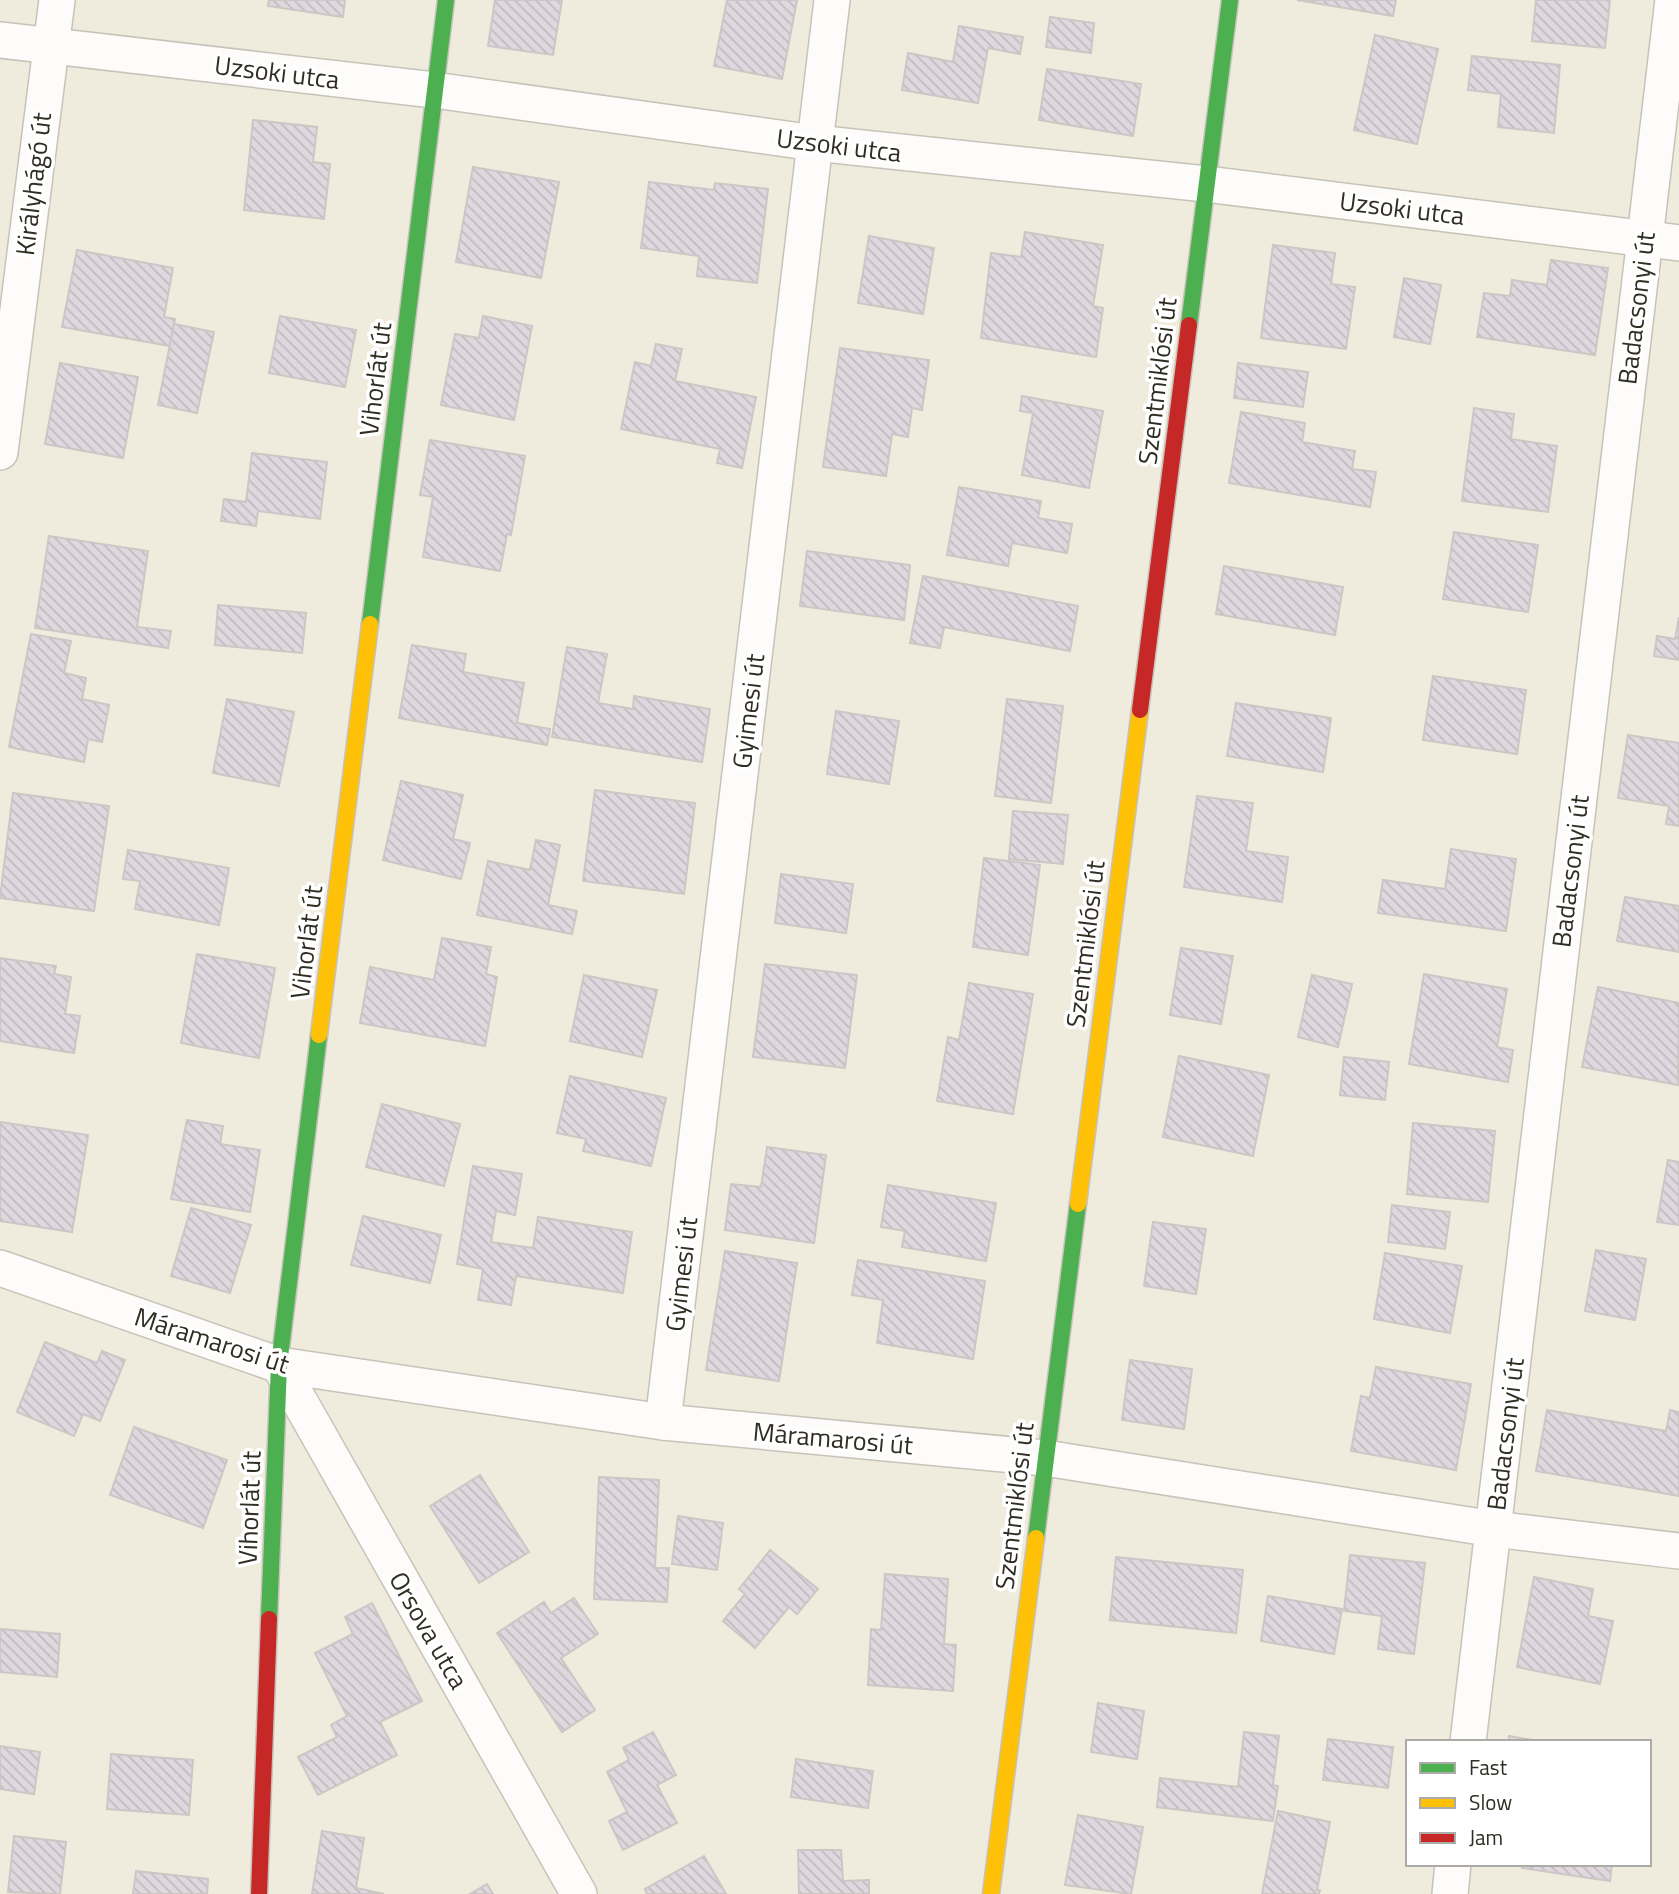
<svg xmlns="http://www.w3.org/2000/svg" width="1679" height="1894" viewBox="0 0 1679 1894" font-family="'Titillium Web',sans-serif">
<defs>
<pattern id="building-back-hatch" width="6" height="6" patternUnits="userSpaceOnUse" patternTransform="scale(1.75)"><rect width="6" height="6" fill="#e1d8df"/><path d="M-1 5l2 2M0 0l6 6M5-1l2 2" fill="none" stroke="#c1babf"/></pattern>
</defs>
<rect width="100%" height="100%" fill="#efebdd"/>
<g fill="url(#building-back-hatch)" stroke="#cbc7c5" stroke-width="2">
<path d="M 269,0 L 345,0 L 343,17 L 268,6 Z"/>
<path d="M 495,0 L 562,0 L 553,55 L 488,46 Z"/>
<path d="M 727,0 L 797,0 L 782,79 L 714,66 Z"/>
<path d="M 1297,0 L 1396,0 L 1393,16 Z"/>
<path d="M 1536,0 L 1610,0 L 1605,48 L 1532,41 Z"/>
<path d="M 1050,17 L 1094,23 L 1091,53 L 1046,47 Z"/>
<path d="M 959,26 L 1023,37 L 1020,54 L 988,48 L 978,103 L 902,90 L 908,53 L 953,62 Z"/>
<path d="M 1375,35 L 1438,49 L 1417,144 L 1354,130 Z"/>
<path d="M 1472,56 L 1560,65 L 1554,133 L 1498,127 L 1501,94 L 1468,90 Z"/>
<path d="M 1047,69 L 1141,84 L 1133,136 L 1039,120 Z"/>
<path d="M 253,120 L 317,127 L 313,162 L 330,164 L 324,219 L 244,210 Z"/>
<path d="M 473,167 L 559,182 L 541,278 L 456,262 Z"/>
<path d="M 649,182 L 714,190 L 715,183 L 768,189 L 757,283 L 697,276 L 699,256 L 641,248 Z"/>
<path d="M 1025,232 L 1103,245 L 1093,306 L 1103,308 L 1096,357 L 981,338 L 991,253 L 1021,257 Z"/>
<path d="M 869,236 L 934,248 L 923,314 L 858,303 Z"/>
<path d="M 1273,245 L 1335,253 L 1331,284 L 1355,287 L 1346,349 L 1261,338 Z"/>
<path d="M 77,250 L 173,268 L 164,317 L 175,319 L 170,346 L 62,327 Z"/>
<path d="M 1551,260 L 1608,268 L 1595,355 L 1477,337 L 1484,293 L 1510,296 L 1512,280 L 1547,285 Z"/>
<path d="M 1404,278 L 1441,285 L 1430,344 L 1394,337 Z"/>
<path d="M 280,316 L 356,330 L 345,387 L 269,373 Z"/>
<path d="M 483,316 L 532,326 L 514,420 L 441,405 L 455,334 L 479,338 Z"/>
<path d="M 174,324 L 214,332 L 197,413 L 158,405 Z"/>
<path d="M 656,344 L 682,349 L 675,381 L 756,397 L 742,468 L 717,463 L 720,449 L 621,429 L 635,362 L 651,366 Z"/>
<path d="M 840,348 L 929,360 L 922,410 L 912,408 L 908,437 L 892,434 L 886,476 L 823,467 Z"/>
<path d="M 60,363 L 138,377 L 123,458 L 45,444 Z"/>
<path d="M 1238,363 L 1308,372 L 1303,407 L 1234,398 Z"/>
<path d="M 1022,396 L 1103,411 L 1089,488 L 1022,475 L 1033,413 L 1020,411 Z"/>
<path d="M 1474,408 L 1514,414 L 1511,439 L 1557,446 L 1548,512 L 1462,501 Z"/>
<path d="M 1241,412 L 1305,423 L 1302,442 L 1355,451 L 1352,469 L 1376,472 L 1370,507 L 1229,483 Z"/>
<path d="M 430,440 L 525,456 L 511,535 L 507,534 L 500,571 L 423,557 L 433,497 L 420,495 Z"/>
<path d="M 252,453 L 327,462 L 320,519 L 258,511 L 256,526 L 221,521 L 224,499 L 246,502 Z"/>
<path d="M 959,487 L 1041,501 L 1038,518 L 1072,524 L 1067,553 L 1012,543 L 1008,566 L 947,555 Z"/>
<path d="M 1454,532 L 1538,545 L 1528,612 L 1443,599 Z"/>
<path d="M 49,536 L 148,551 L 137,627 L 171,631 L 168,648 L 35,628 Z"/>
<path d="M 807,551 L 910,565 L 904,620 L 800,606 Z"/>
<path d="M 1224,566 L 1343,587 L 1335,635 L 1216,614 Z"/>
<path d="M 923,576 L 1078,606 L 1070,651 L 944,627 L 940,648 L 910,643 Z"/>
<path d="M 218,605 L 306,613 L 302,653 L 215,645 Z"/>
<path d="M 1679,617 L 1679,660 L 1654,656 L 1657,636 L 1675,639 Z"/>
<path d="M 31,634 L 71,641 L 64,673 L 86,678 L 82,699 L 109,705 L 102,742 L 88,739 L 84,762 L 9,747 Z"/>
<path d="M 412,645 L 466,654 L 463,672 L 524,683 L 517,723 L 550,729 L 547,745 L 399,718 Z"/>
<path d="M 567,647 L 607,654 L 598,703 L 633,709 L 634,696 L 710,709 L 702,762 L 552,737 Z"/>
<path d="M 1433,676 L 1526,690 L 1517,754 L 1423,740 Z"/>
<path d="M 227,699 L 294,712 L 279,786 L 213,773 Z"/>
<path d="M 1007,699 L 1063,706 L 1051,803 L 995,796 Z"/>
<path d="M 1236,703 L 1331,718 L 1323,772 L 1227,756 Z"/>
<path d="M 836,711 L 899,721 L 889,784 L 827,774 Z"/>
<path d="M 1628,735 L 1679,743 L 1679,826 L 1666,824 L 1669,806 L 1618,798 Z"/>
<path d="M 401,781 L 463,795 L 453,839 L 470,843 L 461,879 L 383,860 Z"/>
<path d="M 595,790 L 695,803 L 684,894 L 583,881 Z"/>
<path d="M 13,793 L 109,806 L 94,911 L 0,898 Z"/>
<path d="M 1197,796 L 1253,803 L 1246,851 L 1288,857 L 1282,902 L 1184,887 Z"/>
<path d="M 1013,811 L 1068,815 L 1063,864 L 1009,859 Z"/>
<path d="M 536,840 L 560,845 L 548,905 L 577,911 L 572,934 L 477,915 L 488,861 L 530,870 Z"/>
<path d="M 1451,849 L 1516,859 L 1506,931 L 1378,913 L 1383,880 L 1445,889 Z"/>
<path d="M 128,850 L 229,868 L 219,925 L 135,909 L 140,881 L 123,879 Z"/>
<path d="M 984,858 L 1040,865 L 1028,955 L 973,947 Z"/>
<path d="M 781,874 L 853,884 L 846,933 L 775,923 Z"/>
<path d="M 1625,897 L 1679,906 L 1679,952 L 1617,941 Z"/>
<path d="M 442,938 L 491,947 L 486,974 L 497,977 L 485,1046 L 360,1023 L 370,967 L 434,980 Z"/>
<path d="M 1181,948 L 1233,956 L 1221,1024 L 1170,1015 Z"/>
<path d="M 197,954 L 275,968 L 259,1058 L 181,1043 Z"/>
<path d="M 0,958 L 56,966 L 54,974 L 71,977 L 65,1014 L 80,1016 L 74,1053 L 0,1041 Z"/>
<path d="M 765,964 L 857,975 L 845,1068 L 753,1057 Z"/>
<path d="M 1424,974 L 1507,989 L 1497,1047 L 1513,1050 L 1508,1082 L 1409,1064 Z"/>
<path d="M 584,975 L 657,990 L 642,1057 L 570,1041 Z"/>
<path d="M 1312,975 L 1352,984 L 1338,1047 L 1298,1037 Z"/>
<path d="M 969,983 L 1033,994 L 1013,1114 L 937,1101 L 948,1037 L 959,1040 Z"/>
<path d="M 1598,987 L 1679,1003 L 1678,1085 L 1582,1067 Z"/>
<path d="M 1179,1056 L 1269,1075 L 1253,1156 L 1163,1137 Z"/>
<path d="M 1344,1057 L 1389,1062 L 1385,1100 L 1340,1095 Z"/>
<path d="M 570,1076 L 666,1098 L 651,1166 L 583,1151 L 586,1139 L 557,1133 Z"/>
<path d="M 382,1104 L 460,1124 L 444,1186 L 366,1167 Z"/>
<path d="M 187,1120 L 223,1126 L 220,1144 L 260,1150 L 250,1212 L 171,1199 Z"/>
<path d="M 0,1122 L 88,1135 L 72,1232 L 0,1221 Z"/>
<path d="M 1413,1123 L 1495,1131 L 1488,1202 L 1407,1194 Z"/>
<path d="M 767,1147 L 826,1155 L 814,1243 L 725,1230 L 731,1184 L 761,1187 Z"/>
<path d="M 1668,1160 L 1679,1162 L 1679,1225 L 1657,1222 Z"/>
<path d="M 473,1166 L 522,1174 L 515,1215 L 496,1211 L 491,1242 L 533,1248 L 538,1217 L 632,1232 L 623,1293 L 516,1276 L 511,1305 L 478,1300 L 483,1269 L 457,1264 Z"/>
<path d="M 888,1185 L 996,1203 L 986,1261 L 902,1247 L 905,1231 L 881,1227 Z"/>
<path d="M 1392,1205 L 1450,1212 L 1445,1249 L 1388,1242 Z"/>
<path d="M 191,1208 L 251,1225 L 230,1293 L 171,1276 Z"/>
<path d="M 363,1216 L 441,1235 L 430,1283 L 351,1265 Z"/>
<path d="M 1153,1222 L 1206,1229 L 1196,1294 L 1144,1286 Z"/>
<path d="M 1596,1250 L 1646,1259 L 1635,1320 L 1585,1311 Z"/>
<path d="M 725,1251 L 797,1263 L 779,1381 L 706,1370 Z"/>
<path d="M 1385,1253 L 1462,1266 L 1450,1333 L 1374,1319 Z"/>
<path d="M 858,1260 L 985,1281 L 973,1359 L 877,1343 L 883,1300 L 852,1295 Z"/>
<path d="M 45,1342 L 97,1363 L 102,1351 L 125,1360 L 100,1421 L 83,1414 L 74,1436 L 17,1412 Z"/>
<path d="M 1130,1360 L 1192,1369 L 1184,1429 L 1122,1420 Z"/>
<path d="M 1376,1367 L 1471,1384 L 1456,1470 L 1351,1451 L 1361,1396 L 1370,1398 Z"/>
<path d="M 1547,1410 L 1666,1431 L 1670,1410 L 1679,1412 L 1679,1496 L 1536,1471 Z"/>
<path d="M 134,1427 L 227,1460 L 203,1528 L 110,1495 Z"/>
<path d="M 480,1475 L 529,1552 L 479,1583 L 430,1506 Z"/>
<path d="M 599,1477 L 659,1480 L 655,1568 L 669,1568 L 667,1602 L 594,1599 Z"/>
<path d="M 678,1516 L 723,1523 L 717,1570 L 672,1564 Z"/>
<path d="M 770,1550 L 818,1589 L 797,1614 L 789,1607 L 755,1648 L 723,1621 L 745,1594 L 739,1589 Z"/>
<path d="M 1350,1555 L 1425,1563 L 1414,1654 L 1378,1649 L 1382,1616 L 1344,1611 Z"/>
<path d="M 1116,1557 L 1243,1570 L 1236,1633 L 1110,1620 Z"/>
<path d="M 885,1574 L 948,1579 L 944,1644 L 956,1645 L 953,1691 L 868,1685 L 871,1629 L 881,1630 Z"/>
<path d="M 1534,1577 L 1593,1589 L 1588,1616 L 1613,1621 L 1600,1684 L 1517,1667 Z"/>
<path d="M 1268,1596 L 1342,1609 L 1334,1654 L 1261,1641 Z"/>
<path d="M 574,1598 L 598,1634 L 561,1658 L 595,1710 L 562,1732 L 497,1633 L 544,1602 L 551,1613 Z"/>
<path d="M 372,1603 L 422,1701 L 380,1722 L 397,1755 L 318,1795 L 298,1757 L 337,1737 L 331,1725 L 347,1716 L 315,1653 L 353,1634 L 345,1617 Z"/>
<path d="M 0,1629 L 60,1634 L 57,1677 L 0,1672 Z"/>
<path d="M 1098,1703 L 1144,1711 L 1137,1759 L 1091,1752 Z"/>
<path d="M 653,1732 L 676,1775 L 657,1785 L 677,1823 L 623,1850 L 609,1821 L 627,1812 L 607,1772 L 629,1760 L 623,1748 Z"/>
<path d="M 1244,1732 L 1279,1736 L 1273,1785 L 1278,1786 L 1273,1821 L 1157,1807 L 1160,1778 L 1238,1787 Z"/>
<path d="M 1509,1736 L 1544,1742 L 1509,1742 Z"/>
<path d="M 1328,1739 L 1393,1747 L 1388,1788 L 1323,1780 Z"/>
<path d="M 0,1746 L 40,1752 L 34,1794 L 0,1789 Z"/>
<path d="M 111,1754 L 193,1760 L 189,1815 L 107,1809 Z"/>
<path d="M 796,1759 L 873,1771 L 868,1808 L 791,1797 Z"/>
<path d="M 1278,1811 L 1330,1822 L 1317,1890 L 1320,1890 L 1319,1894 L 1262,1894 Z"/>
<path d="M 1078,1815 L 1143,1827 L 1131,1894 L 1065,1885 Z"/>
<path d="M 322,1831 L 364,1838 L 356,1888 L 384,1894 L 312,1894 Z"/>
<path d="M 14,1836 L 66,1842 L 60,1894 L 8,1892 Z"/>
<path d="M 798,1850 L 841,1850 L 843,1881 L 869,1880 L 869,1894 L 799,1894 Z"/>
<path d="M 704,1856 L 726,1894 L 647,1894 L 645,1889 Z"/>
<path d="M 1523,1864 L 1612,1864 L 1610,1881 L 1522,1868 Z"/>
<path d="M 136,1871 L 208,1879 L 207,1894 L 133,1894 Z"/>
<path d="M 487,1884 L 493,1894 L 470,1894 Z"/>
</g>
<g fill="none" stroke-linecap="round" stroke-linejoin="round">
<defs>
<g id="street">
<path d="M 0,40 L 434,90 L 815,143 L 1206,184 L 1679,243"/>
<path d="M 0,452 L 57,0"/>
<path d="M 0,1268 L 279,1365 L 663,1422 L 1045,1458 L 1494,1529 L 1679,1551"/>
<path d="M 279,1365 L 579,1894"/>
<path d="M 663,1422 L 832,0"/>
<path d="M 1468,1742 L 1673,0"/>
<path d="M 1450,1894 L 1453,1864"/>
</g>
<g id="fast">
<path d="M 1189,325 L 1230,0"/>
<path d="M 370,624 L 446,0"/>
<path d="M 1036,1538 L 1078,1204"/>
<path d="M 269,1619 L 279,1365 L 319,1035"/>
</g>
<g id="slow">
<path d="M 319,1035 L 370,624"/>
<path d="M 1078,1204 L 1140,710"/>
<path d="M 991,1894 L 1036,1538"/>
</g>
<g id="jam">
<path d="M 1140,710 L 1189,325"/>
<path d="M 259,1894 L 269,1619"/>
</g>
</defs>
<use href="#street" stroke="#c6c3b9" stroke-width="38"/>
<use href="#fast" stroke="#c6c3b9" stroke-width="19"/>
<use href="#slow" stroke="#c6c3b9" stroke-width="19"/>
<use href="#jam" stroke="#c6c3b9" stroke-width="19"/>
<use href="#street" stroke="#fdfcfa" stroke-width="35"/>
<use href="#fast" stroke="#4caf50" stroke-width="16"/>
<use href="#slow" stroke="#ffc107" stroke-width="16"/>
<use href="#jam" stroke="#c62828" stroke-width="16"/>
</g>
<g text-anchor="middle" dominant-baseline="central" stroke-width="7" stroke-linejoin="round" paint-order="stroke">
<g font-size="26" fill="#302d23" stroke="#fff">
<text transform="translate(277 72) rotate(7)">Uzsoki utca</text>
<text transform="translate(839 145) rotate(7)">Uzsoki utca</text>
<text transform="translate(33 184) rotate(-83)">Királyhágó út</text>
<text transform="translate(1402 208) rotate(7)">Uzsoki utca</text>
<text transform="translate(1636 308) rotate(-83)">Badacsonyi út</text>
<text transform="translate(375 379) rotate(-83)">Vihorlát út</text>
<text transform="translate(1157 381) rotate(-83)">Szentmiklósi út</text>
<text transform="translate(748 711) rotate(-83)">Gyimesi út</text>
<text transform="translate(1570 871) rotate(-83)">Badacsonyi út</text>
<text transform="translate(306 942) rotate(-83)">Vihorlát út</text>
<text transform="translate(1085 944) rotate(-83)">Szentmiklósi út</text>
<text transform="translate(681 1274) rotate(-83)">Gyimesi út</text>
<text transform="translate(212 1340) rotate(18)">Máramarosi út</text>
<text transform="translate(1505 1434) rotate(-83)">Badacsonyi út</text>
<text transform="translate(833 1438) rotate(5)">Máramarosi út</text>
<text transform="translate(1014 1506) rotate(-83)">Szentmiklósi út</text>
<text transform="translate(249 1508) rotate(-88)">Vihorlát út</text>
<text transform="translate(429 1630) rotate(60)">Orsova utca</text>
</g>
</g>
<rect x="1406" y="1740" width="245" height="126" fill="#ffffff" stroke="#acaba7" stroke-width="2"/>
<rect x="1420" y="1763" width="35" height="10" fill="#4caf50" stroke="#acaba7" stroke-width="2"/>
<text x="1469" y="1775" font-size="21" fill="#302d23">Fast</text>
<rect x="1420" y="1798" width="35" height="10" fill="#ffc107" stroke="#acaba7" stroke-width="2"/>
<text x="1469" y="1810" font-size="21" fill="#302d23">Slow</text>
<rect x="1420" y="1833" width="35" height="10" fill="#c62828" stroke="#acaba7" stroke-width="2"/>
<text x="1469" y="1845" font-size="21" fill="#302d23">Jam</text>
</svg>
